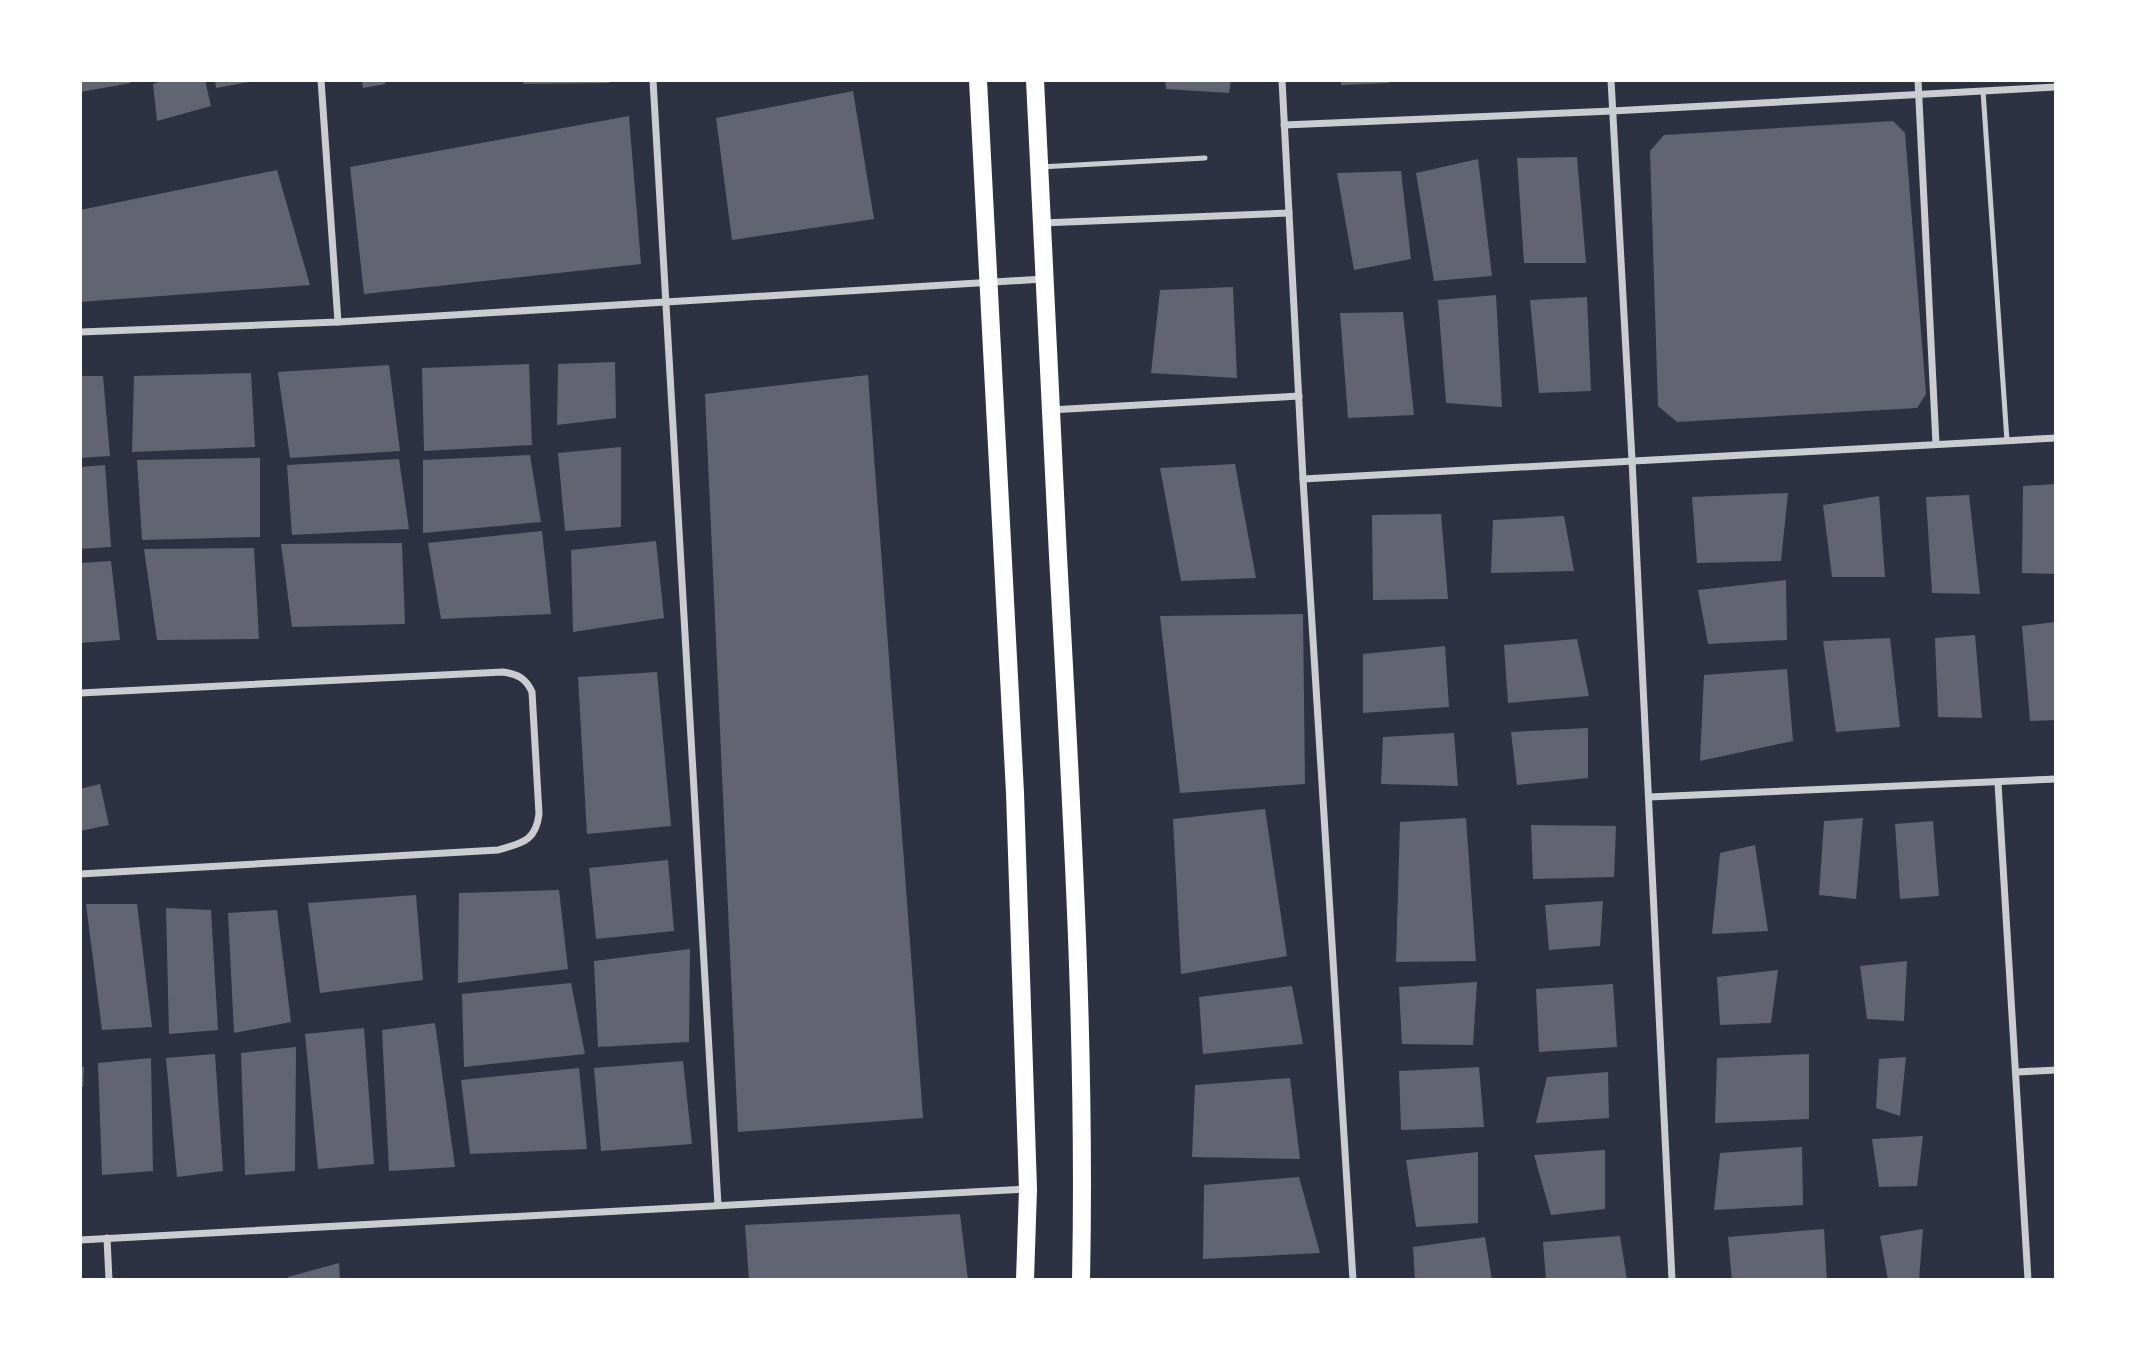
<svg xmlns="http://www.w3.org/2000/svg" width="2136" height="1360" viewBox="0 0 2136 1360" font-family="Figtree,sans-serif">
<rect width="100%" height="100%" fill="#2d3142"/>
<g fill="#626471">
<path d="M 80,80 L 130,80 L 131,83 L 80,92 Z"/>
<path d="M 165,80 L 205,80 L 211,106 L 157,121 L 153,84 Z"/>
<path d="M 215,80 L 249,80 L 249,82 L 216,88 Z"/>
<path d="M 362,80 L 385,80 L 385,84 L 363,88 Z"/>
<path d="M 524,80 L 610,80 L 610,83 L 523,84 Z"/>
<path d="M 1165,80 L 1231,80 L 1229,93 L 1166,89 Z"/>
<path d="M 1341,80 L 1389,80 L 1389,83 L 1341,85 Z"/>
<path d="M 853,91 L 874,219 L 732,240 L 716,118 Z"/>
<path d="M 629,116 L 641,264 L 364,294 L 350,167 Z"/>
<path d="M 1893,121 L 1905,133 L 1926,394 L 1917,408 L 1677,422 L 1658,406 L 1650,151 L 1664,135 Z"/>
<path d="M 1577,157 L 1586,263 L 1524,263 L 1517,158 Z"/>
<path d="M 1478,159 L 1492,276 L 1434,281 L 1416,173 Z"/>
<path d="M 277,170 L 310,285 L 80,302 L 80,210 Z"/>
<path d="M 1401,171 L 1411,259 L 1354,270 L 1337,173 Z"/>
<path d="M 1233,287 L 1237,378 L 1151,373 L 1160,290 Z"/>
<path d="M 1496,295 L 1502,407 L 1446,403 L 1438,300 Z"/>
<path d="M 1587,297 L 1591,391 L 1539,393 L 1530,300 Z"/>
<path d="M 1403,312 L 1414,415 L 1348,418 L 1340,313 Z"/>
<path d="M 615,362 L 616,418 L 557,425 L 558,364 Z"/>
<path d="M 529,364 L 532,445 L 424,451 L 422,368 Z"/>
<path d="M 389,365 L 400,451 L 290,458 L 278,372 Z"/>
<path d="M 251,373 L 255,447 L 132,452 L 134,376 Z"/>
<path d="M 868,375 L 923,1118 L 738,1132 L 705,394 Z"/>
<path d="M 80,376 L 103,376 L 110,456 L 80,458 Z"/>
<path d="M 621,447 L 621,527 L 565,531 L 558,453 Z"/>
<path d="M 530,455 L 541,522 L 423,533 L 423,460 Z"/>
<path d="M 260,458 L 260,537 L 142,540 L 137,460 Z"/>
<path d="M 399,459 L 409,529 L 292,535 L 287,465 Z"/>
<path d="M 1235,464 L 1256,578 L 1181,581 L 1160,468 Z"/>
<path d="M 105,465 L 111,547 L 80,549 L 80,467 Z"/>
<path d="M 2056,484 L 2056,574 L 2022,573 L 2023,486 Z"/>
<path d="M 1788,493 L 1781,561 L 1697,563 L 1692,497 Z"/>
<path d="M 1969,495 L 1980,594 L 1932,593 L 1926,497 Z"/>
<path d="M 1879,496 L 1885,577 L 1832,577 L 1823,505 Z"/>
<path d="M 1441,514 L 1448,599 L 1373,600 L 1372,515 Z"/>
<path d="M 1564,516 L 1574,571 L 1491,573 L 1493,520 Z"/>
<path d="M 542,531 L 551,614 L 441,619 L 428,543 Z"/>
<path d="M 656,541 L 664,618 L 573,632 L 571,550 Z"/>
<path d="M 402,543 L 405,624 L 292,627 L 281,544 Z"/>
<path d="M 254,548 L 259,639 L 157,640 L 144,549 Z"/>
<path d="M 111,561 L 120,640 L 80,643 L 80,563 Z"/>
<path d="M 1786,580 L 1787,640 L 1708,644 L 1698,590 Z"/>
<path d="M 1303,614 L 1305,784 L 1180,793 L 1160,616 Z"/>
<path d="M 2056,622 L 2056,720 L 2030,721 L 2022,626 Z"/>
<path d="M 1975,635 L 1982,718 L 1938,717 L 1935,638 Z"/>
<path d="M 1890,638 L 1900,727 L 1836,732 L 1823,641 Z"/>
<path d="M 1577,639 L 1589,696 L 1508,703 L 1504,645 Z"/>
<path d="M 1445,646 L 1449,707 L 1363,713 L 1363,654 Z"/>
<path d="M 1787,669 L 1793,741 L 1700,761 L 1704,675 Z"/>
<path d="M 657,672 L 671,826 L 587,834 L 578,677 Z"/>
<path d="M 1588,728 L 1588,778 L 1517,785 L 1511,732 Z"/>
<path d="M 1454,733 L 1458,786 L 1381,784 L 1383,737 Z"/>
<path d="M 100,784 L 109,825 L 80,831 L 80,789 Z"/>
<path d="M 1265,809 L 1287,956 L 1181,974 L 1173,819 Z"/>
<path d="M 1466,818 L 1476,961 L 1396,962 L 1400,822 Z"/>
<path d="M 1863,818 L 1856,899 L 1819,895 L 1824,821 Z"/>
<path d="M 1933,821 L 1939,896 L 1900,899 L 1895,824 Z"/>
<path d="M 1531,825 L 1616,826 L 1614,877 L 1533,879 Z"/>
<path d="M 1755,845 L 1768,931 L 1712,934 L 1720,853 Z"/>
<path d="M 668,860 L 674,931 L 596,939 L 589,868 Z"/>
<path d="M 559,890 L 568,969 L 458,983 L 459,893 Z"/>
<path d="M 416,895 L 423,980 L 320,993 L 308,903 Z"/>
<path d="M 1603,901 L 1600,946 L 1549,950 L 1545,905 Z"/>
<path d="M 86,904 L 137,904 L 152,1027 L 102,1030 Z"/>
<path d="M 166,908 L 211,910 L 218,1030 L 169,1034 Z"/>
<path d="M 277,910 L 291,1022 L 234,1033 L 228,913 Z"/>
<path d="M 690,949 L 689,1042 L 598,1047 L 594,961 Z"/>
<path d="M 1907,961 L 1904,1021 L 1867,1019 L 1860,966 Z"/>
<path d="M 1778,970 L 1771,1023 L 1720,1025 L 1717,977 Z"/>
<path d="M 1477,982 L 1473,1045 L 1402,1044 L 1399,987 Z"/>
<path d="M 571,983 L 585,1054 L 464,1067 L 462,994 Z"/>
<path d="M 1613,984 L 1617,1047 L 1539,1052 L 1536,989 Z"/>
<path d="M 1292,986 L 1303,1044 L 1203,1054 L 1199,997 Z"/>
<path d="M 435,1023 L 455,1167 L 389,1171 L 382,1030 Z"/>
<path d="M 364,1028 L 374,1164 L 318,1169 L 305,1034 Z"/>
<path d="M 296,1047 L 295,1171 L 245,1175 L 241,1053 Z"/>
<path d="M 215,1054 L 223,1171 L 177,1177 L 166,1058 Z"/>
<path d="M 1809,1054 L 1809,1119 L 1715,1123 L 1717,1058 Z"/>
<path d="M 1906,1057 L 1900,1116 L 1876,1108 L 1879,1059 Z"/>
<path d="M 151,1058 L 153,1171 L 102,1175 L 98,1063 Z"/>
<path d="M 683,1061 L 692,1144 L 601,1151 L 594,1068 Z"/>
<path d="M 80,1067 L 84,1067 L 83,1087 L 80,1087 Z"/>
<path d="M 1479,1067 L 1484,1127 L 1401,1130 L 1399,1071 Z"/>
<path d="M 579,1068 L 587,1149 L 470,1154 L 461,1080 Z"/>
<path d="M 1608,1072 L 1609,1118 L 1536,1123 L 1547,1077 Z"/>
<path d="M 1290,1078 L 1300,1159 L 1192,1157 L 1195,1085 Z"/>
<path d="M 1923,1136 L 1917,1186 L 1879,1187 L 1872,1139 Z"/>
<path d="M 1802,1147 L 1803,1205 L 1714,1210 L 1720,1153 Z"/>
<path d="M 1605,1150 L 1605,1209 L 1551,1215 L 1534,1155 Z"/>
<path d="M 1478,1152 L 1478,1223 L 1416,1227 L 1406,1160 Z"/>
<path d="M 1299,1177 L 1320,1253 L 1203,1259 L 1204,1185 Z"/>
<path d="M 960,1214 L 968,1280 L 749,1280 L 745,1225 Z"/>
<path d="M 1824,1229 L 1827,1280 L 1732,1280 L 1728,1237 Z"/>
<path d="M 1923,1229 L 1919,1280 L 1888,1280 L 1880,1236 Z"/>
<path d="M 1620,1236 L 1627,1280 L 1546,1280 L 1543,1242 Z"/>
<path d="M 1485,1237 L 1492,1280 L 1415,1280 L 1413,1247 Z"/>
<path d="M 339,1263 L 340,1280 L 288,1280 L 288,1277 Z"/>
</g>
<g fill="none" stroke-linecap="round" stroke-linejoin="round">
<g stroke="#caccd0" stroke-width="5">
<path d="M 1983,91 L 2007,441"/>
<path d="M 1040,167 L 1205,158"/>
</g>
<g stroke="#caccd0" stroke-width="7">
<path d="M 321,80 L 338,322"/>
<path d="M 653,80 L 718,1205"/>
<path d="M 1282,80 L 1303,479 L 1353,1280"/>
<path d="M 1611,80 L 1632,460 L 1672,1280"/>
<path d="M 1918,80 L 1936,444"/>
<path d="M 1284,125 L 1612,111 L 2056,87"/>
<path d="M 1042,223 L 1289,213"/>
<path d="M 80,332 L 338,322 L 1043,279"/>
<path d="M 1050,410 L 1299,396"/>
<path d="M 1303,479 L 2056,438"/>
<path d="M 80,693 L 503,672 C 517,674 526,678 532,692 L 539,814 C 536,841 522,843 498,850 L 80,874"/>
<path d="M 1998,783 L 2028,1280"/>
<path d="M 1649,797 L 2056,779"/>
<path d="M 2017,1072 L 2056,1070"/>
<path d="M 107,1238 L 109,1280"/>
<path d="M 80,1240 L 1027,1189"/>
</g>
<g stroke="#fff" stroke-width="18">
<path d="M 978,80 L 1015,793 L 1028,1189 L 1025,1280"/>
<path d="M 1035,80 C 1042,239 1049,398 1058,556 C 1071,797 1086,1038 1081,1280"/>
</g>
</g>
<rect width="2136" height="1360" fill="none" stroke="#ffffff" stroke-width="164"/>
</svg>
